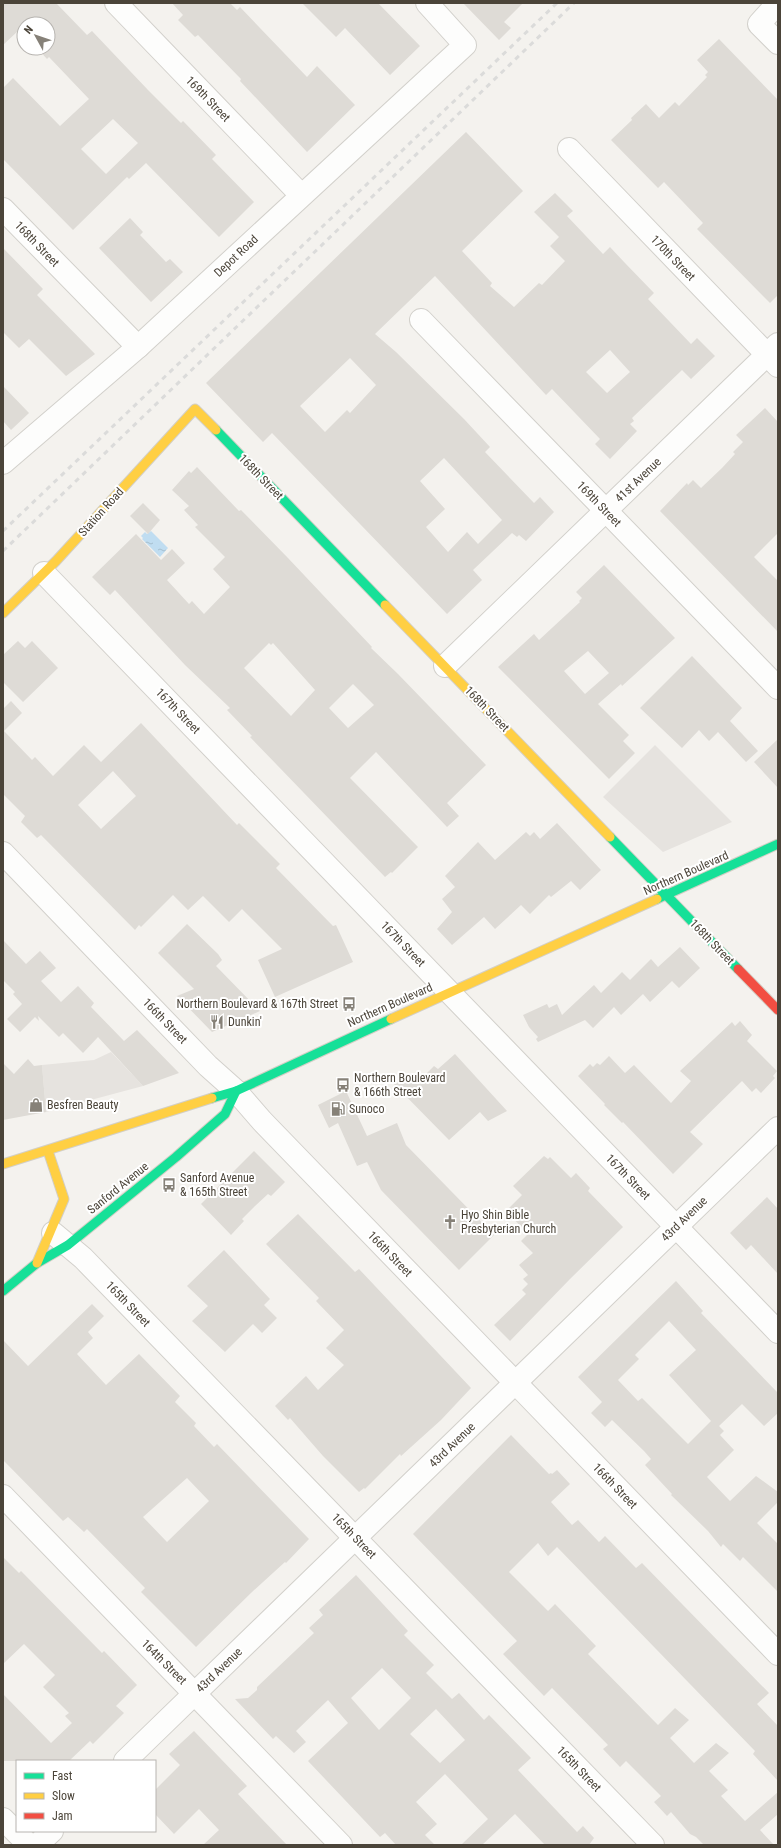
<svg xmlns="http://www.w3.org/2000/svg" width="781" height="1848" viewBox="0 0 781 1848" font-family="'Roboto Condensed',sans-serif">
<defs>
<pattern id="water-ripples" width="26" height="14" patternUnits="userSpaceOnUse"><rect width="26" height="14" fill="#c0ddf1"/><path d="M2 4q2-2 4 0t4 0M15 11q2-2 4 0t4 0" fill="none" stroke="#a6bfcf"/></pattern>
</defs>
<rect width="100%" height="100%" fill="#f4f2ee"/>
<g fill="#e6e3df">
<path d="M 655,745 L 732,822 L 663,852 L 603,797 Z"/>
<path d="M 111,1052 L 143,1086 L 46,1112 L 42,1065 L 94,1060 Z"/>
</g>
<path fill="url(#water-ripples)" d="M 151,531 L 168,548 L 160,557 L 142,539 L 143,538 L 141,536 L 145,532 L 147,534 Z"/>
<g fill="#dedbd6" fill-rule="evenodd">
<path d="M 3,3 L 56,3 L 87,35 L 92,31 L 148,90 L 181,123 L 183,121 L 216,155 L 212,159 L 254,202 L 219,237 L 146,163 L 129,179 L 127,177 L 73,230 L 3,159 L 3,88 L 13,78 L 60,126 L 89,99 L 49,57 L 47,59 L 37,48 L 48,48 L 48,24 L 24,24 L 24,35 L 19,30 L 3,45 ZM 113,119 L 138,143 L 106,174 L 81,149 Z"/>
<path d="M 172,3 L 230,3 L 237,10 L 240,7 L 307,77 L 317,66 L 355,105 L 307,152 L 240,81 L 241,79 L 198,35 L 195,37 L 178,20 L 183,15 Z"/>
<path d="M 302,3 L 378,3 L 420,46 L 390,75 L 345,28 L 336,37 Z"/>
<path d="M 463,3 L 523,3 L 504,22 L 511,28 L 499,40 Z"/>
<path d="M 719,39 L 778,100 L 778,295 L 770,303 L 697,229 L 703,223 L 664,182 L 658,188 L 611,140 L 632,120 L 631,118 L 646,104 L 659,118 L 675,102 L 679,106 L 707,77 L 705,75 L 708,72 L 697,60 Z"/>
<path d="M 466,132 L 523,191 L 462,251 L 492,283 L 490,286 L 514,307 L 539,283 L 542,285 L 565,261 L 550,246 L 559,237 L 534,212 L 555,193 L 573,211 L 567,216 L 603,254 L 610,247 L 625,263 L 654,293 L 648,299 L 691,344 L 697,338 L 715,356 L 691,379 L 682,370 L 632,418 L 634,421 L 630,424 L 637,431 L 610,459 L 595,444 L 600,439 L 552,389 L 546,395 L 435,276 L 375,334 L 396,352 L 464,419 L 490,447 L 485,452 L 534,503 L 540,497 L 554,512 L 526,541 L 519,535 L 517,537 L 512,533 L 473,570 L 482,580 L 447,614 L 272,433 L 263,442 L 206,383 ZM 610,350 L 630,372 L 607,393 L 586,372 ZM 350,358 L 376,385 L 350,413 L 347,410 L 325,432 L 300,406 ZM 444,458 L 502,520 L 478,544 L 467,532 L 448,552 L 426,527 L 445,509 L 420,481 Z"/>
<path d="M 130,218 L 143,232 L 140,235 L 166,262 L 170,259 L 183,272 L 151,302 L 99,248 Z"/>
<path d="M 3,248 L 43,289 L 37,295 L 95,354 L 66,376 L 29,339 L 19,348 L 3,332 Z"/>
<path d="M 3,386 L 29,413 L 11,430 L 3,421 Z"/>
<path d="M 765,408 L 778,422 L 778,533 L 754,557 L 778,581 L 778,632 L 660,511 L 687,483 L 688,485 L 693,480 L 701,488 L 722,468 L 735,454 L 733,452 L 743,442 L 736,435 Z"/>
<path d="M 197,467 L 239,511 L 241,510 L 288,558 L 372,647 L 371,648 L 398,674 L 486,765 L 447,803 L 459,816 L 447,827 L 376,752 L 350,778 L 418,847 L 392,873 L 391,872 L 385,877 L 250,737 L 252,736 L 227,710 L 230,708 L 185,665 L 115,590 L 110,595 L 92,577 L 136,534 L 161,560 L 172,549 L 185,563 L 167,580 L 189,604 L 192,601 L 204,614 L 230,587 L 213,569 L 225,557 L 195,527 L 198,525 L 184,510 L 189,506 L 172,490 L 189,471 L 191,473 ZM 269,643 L 271,645 L 273,643 L 315,690 L 291,716 L 244,668 ZM 353,684 L 374,705 L 348,728 L 329,708 Z"/>
<path d="M 143,503 L 160,520 L 148,534 L 130,516 Z"/>
<path d="M 604,565 L 675,638 L 622,686 L 621,684 L 598,704 L 629,735 L 623,741 L 635,753 L 609,779 L 498,667 L 534,634 L 539,640 L 580,602 L 579,601 L 582,598 L 576,592 ZM 588,651 L 609,673 L 585,694 L 564,671 Z"/>
<path d="M 18,641 L 25,648 L 32,641 L 58,668 L 23,702 L 3,682 L 3,655 Z"/>
<path d="M 692,656 L 742,708 L 730,721 L 758,751 L 746,762 L 718,732 L 709,741 L 699,730 L 682,748 L 640,708 Z"/>
<path d="M 11,701 L 22,713 L 4,731 L 32,760 L 35,757 L 53,776 L 84,745 L 101,762 L 141,723 L 237,825 L 239,823 L 280,864 L 276,868 L 333,926 L 336,925 L 353,962 L 275,997 L 258,960 L 282,949 L 242,909 L 229,922 L 203,896 L 188,910 L 173,895 L 141,927 L 139,925 L 135,930 L 41,835 L 37,838 L 21,822 L 25,816 L 3,794 L 3,709 ZM 113,771 L 136,796 L 101,829 L 78,805 Z"/>
<path d="M 778,739 L 778,788 L 754,762 Z"/>
<path d="M 557,823 L 601,870 L 580,890 L 571,881 L 551,897 L 549,895 L 530,914 L 521,905 L 495,929 L 484,917 L 452,945 L 437,929 L 452,912 L 442,899 L 455,887 L 445,876 L 478,842 L 495,860 L 526,832 L 530,836 L 534,832 L 540,839 Z"/>
<path d="M 187,924 L 218,954 L 222,960 L 216,966 L 260,1011 L 212,1032 L 177,996 L 194,989 L 158,953 Z"/>
<path d="M 3,940 L 26,964 L 40,951 L 56,968 L 41,981 L 61,1002 L 78,986 L 94,1003 L 91,1007 L 124,1041 L 137,1030 L 179,1073 L 143,1086 L 98,1037 L 83,1053 L 63,1033 L 59,1037 L 38,1016 L 39,1021 L 35,1017 L 20,1032 L 7,1019 L 22,1004 L 13,994 L 15,992 L 3,980 Z"/>
<path d="M 680,947 L 700,968 L 679,988 L 672,981 L 650,1002 L 643,994 L 621,1015 L 614,1007 L 593,1028 L 585,1020 L 538,1042 L 536,1039 L 538,1037 L 529,1027 L 523,1015 L 547,1004 L 549,1008 L 557,1004 L 562,1015 L 594,985 L 601,993 L 622,972 L 630,980 L 651,959 L 658,967 Z"/>
<path d="M 740,1021 L 752,1035 L 747,1041 L 777,1071 L 773,1076 L 775,1078 L 761,1093 L 756,1088 L 752,1092 L 742,1081 L 690,1132 L 703,1144 L 673,1174 L 623,1122 L 622,1123 L 604,1105 L 605,1104 L 578,1076 L 590,1064 L 593,1067 L 597,1063 L 600,1065 L 609,1056 L 625,1073 L 634,1065 L 671,1103 L 691,1081 L 680,1071 L 732,1022 L 735,1026 Z"/>
<path d="M 455,1054 L 507,1111 L 488,1121 L 480,1112 L 449,1140 L 394,1084 L 419,1073 L 424,1076 L 434,1066 L 438,1069 Z"/>
<path d="M 28,1059 L 34,1066 L 42,1065 L 46,1112 L 3,1120 L 3,1063 L 14,1074 Z"/>
<path d="M 346,1091 L 367,1136 L 397,1123 L 406,1145 L 494,1235 L 459,1270 L 381,1190 L 367,1162 L 357,1166 L 338,1123 L 329,1128 L 318,1105 Z"/>
<path d="M 254,1151 L 285,1182 L 271,1196 L 268,1194 L 255,1206 L 242,1219 L 244,1221 L 231,1235 L 201,1204 Z"/>
<path d="M 544,1156 L 548,1159 L 550,1157 L 571,1178 L 576,1173 L 590,1188 L 588,1191 L 623,1227 L 570,1279 L 510,1341 L 494,1325 L 526,1294 L 522,1290 L 528,1284 L 523,1279 L 528,1275 L 519,1265 L 533,1253 L 521,1241 L 528,1234 L 506,1211 L 522,1195 L 513,1186 Z"/>
<path d="M 767,1197 L 778,1209 L 778,1274 L 751,1245 L 746,1250 L 730,1233 Z"/>
<path d="M 298,1214 L 355,1272 L 359,1269 L 471,1388 L 441,1420 L 401,1456 L 400,1454 L 365,1489 L 364,1488 L 359,1492 L 323,1456 L 290,1418 L 288,1420 L 275,1406 L 306,1376 L 318,1390 L 344,1365 L 326,1348 L 344,1330 L 316,1301 L 319,1298 L 266,1244 Z"/>
<path d="M 224,1250 L 270,1299 L 264,1305 L 277,1318 L 262,1333 L 253,1324 L 225,1352 L 192,1321 L 208,1306 L 187,1286 Z"/>
<path d="M 676,1281 L 703,1311 L 701,1313 L 778,1393 L 778,1413 L 764,1426 L 742,1404 L 719,1426 L 724,1431 L 720,1435 L 734,1450 L 707,1477 L 730,1501 L 756,1476 L 778,1492 L 778,1502 L 757,1523 L 778,1544 L 778,1592 L 743,1557 L 740,1561 L 723,1544 L 721,1547 L 708,1531 L 671,1495 L 672,1494 L 645,1465 L 651,1459 L 644,1451 L 612,1420 L 605,1427 L 591,1413 L 602,1402 L 578,1377 ZM 669,1321 L 696,1350 L 669,1375 L 711,1421 L 688,1444 L 642,1398 L 638,1401 L 618,1380 L 639,1359 L 635,1355 Z"/>
<path d="M 92,1304 L 104,1316 L 88,1332 L 93,1338 L 77,1354 L 106,1385 L 139,1354 L 180,1396 L 175,1402 L 196,1423 L 194,1426 L 214,1447 L 217,1444 L 309,1539 L 286,1563 L 285,1562 L 252,1592 L 196,1647 L 141,1592 L 145,1588 L 87,1529 L 84,1532 L 68,1517 L 63,1521 L 3,1460 L 3,1340 L 28,1366 ZM 187,1478 L 209,1501 L 167,1542 L 143,1517 Z"/>
<path d="M 511,1435 L 549,1474 L 551,1473 L 552,1474 L 557,1470 L 570,1484 L 551,1502 L 572,1525 L 578,1520 L 599,1542 L 605,1536 L 636,1568 L 642,1563 L 769,1693 L 757,1704 L 778,1726 L 778,1781 L 753,1754 L 755,1751 L 557,1547 L 548,1556 L 538,1543 L 509,1572 L 548,1611 L 555,1604 L 596,1646 L 588,1654 L 658,1725 L 675,1708 L 689,1720 L 670,1738 L 694,1763 L 716,1743 L 729,1753 L 709,1771 L 728,1790 L 721,1796 L 745,1821 L 778,1792 L 778,1814 L 760,1830 L 774,1845 L 704,1845 L 696,1837 L 690,1834 L 671,1812 L 667,1816 L 654,1802 L 661,1796 L 626,1761 L 620,1767 L 603,1749 L 608,1745 L 552,1688 L 544,1696 L 503,1654 L 517,1641 L 413,1534 Z"/>
<path d="M 3,1557 L 19,1573 L 21,1571 L 102,1653 L 104,1651 L 137,1685 L 116,1706 L 124,1713 L 93,1744 L 90,1741 L 69,1761 L 3,1761 L 3,1694 L 51,1743 L 72,1723 L 65,1716 L 69,1713 L 43,1687 L 55,1675 L 24,1644 L 3,1664 Z"/>
<path d="M 356,1575 L 408,1631 L 404,1635 L 434,1665 L 426,1673 L 452,1699 L 459,1693 L 484,1720 L 489,1715 L 531,1758 L 518,1770 L 577,1832 L 583,1826 L 594,1838 L 589,1845 L 545,1845 L 515,1814 L 482,1845 L 461,1845 L 488,1819 L 445,1774 L 416,1802 L 437,1824 L 425,1835 L 435,1845 L 396,1845 L 385,1833 L 380,1837 L 308,1761 L 348,1723 L 328,1700 L 296,1731 L 306,1742 L 294,1753 L 276,1736 L 273,1739 L 235,1699 L 248,1698 L 257,1690 L 257,1687 L 314,1633 L 309,1628 L 323,1615 L 319,1610 ZM 382,1668 L 411,1698 L 379,1730 L 351,1698 ZM 436,1709 L 465,1740 L 440,1763 L 410,1734 Z"/>
<path d="M 194,1731 L 247,1786 L 238,1794 L 287,1845 L 203,1845 L 219,1830 L 199,1809 L 174,1834 L 155,1814 L 155,1790 L 180,1765 L 169,1754 Z"/>
</g>
<g fill="none" stroke-linecap="round" stroke-linejoin="round">
<defs>
<g id="street">
<path d="M 116,3 L 301,195"/>
<path d="M 778,3 L 759,24 L 778,43"/>
<path d="M 569,149 L 778,366"/>
<path d="M 3,209 L 138,347"/>
<path d="M 421,320 L 778,688"/>
<path d="M 3,463 L 138,347 L 465,45 L 427,3"/>
<path d="M 44,573 L 778,1332"/>
<path d="M 445,666 L 778,344"/>
<path d="M 3,853 L 208,1066 L 236,1091 L 262,1121 L 778,1654"/>
<path d="M 53,1233 L 83,1258 L 653,1845"/>
<path d="M 3,1496 L 341,1845"/>
<path d="M 125,1761 L 778,1128"/>
<path d="M 3,1819 L 29,1845"/>
<path d="M 37,1845 L 52,1831"/>
</g>
<g id="fast">
<path d="M 216,430 L 385,605"/>
<path d="M 610,837 L 738,969"/>
<path d="M 657,899 L 778,844"/>
<path d="M 212,1098 L 236,1091 L 391,1019"/>
<path d="M 3,1291 L 37,1263 L 68,1245 L 176,1157 L 225,1114 L 236,1091"/>
</g>
<g id="slow">
<path d="M 385,605 L 610,837"/>
<path d="M 3,613 L 56,561 L 195,409 L 216,430"/>
<path d="M 391,1019 L 657,899"/>
<path d="M 3,1164 L 212,1098"/>
<path d="M 37,1263 L 64,1199 L 48,1151"/>
</g>
<path id="jam" d="M 738,969 L 778,1010"/>
</defs>
<use href="#street" stroke="#d2d0cb" stroke-width="24"/>
<use href="#fast" stroke="#d3cfc5" stroke-width="11"/>
<use href="#slow" stroke="#d3cfc5" stroke-width="11"/>
<use href="#jam" stroke="#d3cfc5" stroke-width="11"/>
<use href="#street" stroke="#fdfdfc" stroke-width="22"/>
<use href="#fast" stroke="#16e098" stroke-width="9"/>
<use href="#slow" stroke="#ffcf43" stroke-width="9"/>
<use href="#jam" stroke="#f24e42" stroke-width="9"/>
<g stroke="#dbdbda" stroke-width="3" stroke-dasharray="5 5" stroke-linecap="butt">
<path d="M 3,531 L 557,3"/>
<path d="M 3,551 L 574,3"/>
</g>
</g>
<defs>
<symbol id="bus-bare" viewBox="-9 -9 18 18"><path d="M-5-6H5V4H4V6H2V4H-2V6H-4V4H-5ZM-3.5-4V0h7V-4ZM-3.5 1.2v1.5H-2V1.2ZM2 1.2v1.5H3.5V1.2Z" fill="#868178" stroke="#fff" stroke-width="2.5" paint-order="stroke"/></symbol>
<symbol id="restaurant-bare" viewBox="-9 -9 18 18"><path d="M-5-6h1v4h1v-4h1v4h1v-4h1v5L-1.5 .5V6h-2V.5L-5-1ZM5-6V6H3V1.5H1.5Q1.5-4 5-6Z" fill="#868178" stroke="#fff" stroke-width="2.5" paint-order="stroke"/></symbol>
<symbol id="shop-bare" viewBox="-9 -9 18 18"><path d="M-5-2.5h2.3a2.7 3.5 0 0 1 5.4 0H5L5.5 6h-11ZM-1.5-2.5h3a1.5 2.3 0 0 0-3 0Z" fill="#868178" stroke="#fff" stroke-width="2.5" paint-order="stroke"/></symbol>
<symbol id="fuel-bare" viewBox="-9 -9 18 18"><path d="M-5.5-6h7V0h2V4h1.3V-2.5L3-4.5l.8-.8L6-3V5H2.5V1h-1V6h-7ZM-4.2-4.7v3.2H.2V-4.7Z" fill="#868178" stroke="#fff" stroke-width="2.5" paint-order="stroke"/></symbol>
<symbol id="church-bare" viewBox="-9 -9 18 18"><path d="M-1.2-6h2.4v3.5h3.3v2.4h-3.3V6h-2.4V-.1h-3.3v-2.4h3.3Z" fill="#868178" stroke="#fff" stroke-width="2.5" paint-order="stroke"/></symbol>
</defs>
<g fill-rule="evenodd">
<use href="#bus-bare" x="339" y="994" width="20" height="20"/>
<use href="#restaurant-bare" x="207" y="1012" width="20" height="20"/>
<use href="#bus-bare" x="333" y="1075" width="20" height="20"/>
<use href="#shop-bare" x="26" y="1095" width="20" height="20"/>
<use href="#fuel-bare" x="328" y="1099" width="20" height="20"/>
<use href="#bus-bare" x="159" y="1175" width="20" height="20"/>
<use href="#church-bare" x="440" y="1212" width="20" height="20"/>
</g>
<g text-anchor="middle" dominant-baseline="central" stroke-width="4" stroke-linejoin="round" paint-order="stroke">
<g font-size="12" fill="#4b4439" stroke="#fff">
<text transform="translate(208 99) rotate(46)">169th Street</text>
<text transform="translate(37 244) rotate(46)">168th Street</text>
<text transform="translate(236 256) rotate(-43)">Depot Road</text>
<text transform="translate(673 258) rotate(46)">170th Street</text>
<text transform="translate(261 477) rotate(46)">168th Street</text>
<text transform="translate(638 480) rotate(-44)">41st Avenue</text>
<text transform="translate(599 504) rotate(46)">169th Street</text>
<text transform="translate(101 512) rotate(-48)">Station Road</text>
<text transform="translate(487 709) rotate(46)">168th Street</text>
<text transform="translate(178 711) rotate(46)">167th Street</text>
<text transform="translate(686 873) rotate(-24)">Northern Boulevard</text>
<text transform="translate(712 942) rotate(46)">168th Street</text>
<text transform="translate(403 944) rotate(46)">167th Street</text>
<text transform="translate(390 1005) rotate(-24)">Northern Boulevard</text>
<text transform="translate(165 1021) rotate(46)">166th Street</text>
<text transform="translate(628 1177) rotate(46)">167th Street</text>
<text transform="translate(118 1188) rotate(-39)">Sanford Avenue</text>
<text transform="translate(684 1219) rotate(-44)">43rd Avenue</text>
<text transform="translate(390 1254) rotate(46)">166th Street</text>
<text transform="translate(128 1304) rotate(46)">165th Street</text>
<text transform="translate(452 1445) rotate(-44)">43rd Avenue</text>
<text transform="translate(615 1486) rotate(46)">166th Street</text>
<text transform="translate(354 1536) rotate(46)">165th Street</text>
<text transform="translate(164 1662) rotate(45)">164th Street</text>
<text transform="translate(219 1670) rotate(-44)">43rd Avenue</text>
<text transform="translate(579 1769) rotate(46)">165th Street</text>
</g>
<g font-size="12" fill="#4b4439" stroke="#fff" text-anchor="start">
<text x="338" y="1004" text-anchor="end">Northern Boulevard &amp; 167th Street</text>
<text x="228" y="1022">Dunkin'</text>
<text x="354" y="1078">Northern Boulevard<tspan x="354" dy="14">&amp; 166th Street</tspan></text>
<text x="47" y="1105">Besfren Beauty</text>
<text x="349" y="1109">Sunoco</text>
<text x="180" y="1178">Sanford Avenue<tspan x="180" dy="14">&amp; 165th Street</tspan></text>
<text x="461" y="1215">Hyo Shin Bible<tspan x="461" dy="14">Presbyterian Church</tspan></text>
</g>
</g>
<rect width="781" height="1848" fill="none" stroke="#4b4439" stroke-width="8"/>
<rect x="16" y="1760" width="140" height="72" fill="#ffffff" stroke="#b7b4b0"/>
<rect x="24" y="1773" width="20" height="6" fill="#16e098" stroke="#b7b4b0"/>
<text x="52" y="1780" font-size="12" fill="#4b4439">Fast</text>
<rect x="24" y="1793" width="20" height="6" fill="#ffcf43" stroke="#b7b4b0"/>
<text x="52" y="1800" font-size="12" fill="#4b4439">Slow</text>
<rect x="24" y="1813" width="20" height="6" fill="#f24e42" stroke="#b7b4b0"/>
<text x="52" y="1820" font-size="12" fill="#4b4439">Jam</text>
<g transform="translate(36 36) rotate(310)"><circle r="19" fill="#ffffff" stroke="#b7b4b0"/>
<path d="M0-3L7 15L0 10L-7 15Z" fill="#868178"/>
<text y="-6" font-size="11" font-weight="bold" text-anchor="middle" fill="#4b4439">N</text>
</g>
</svg>
